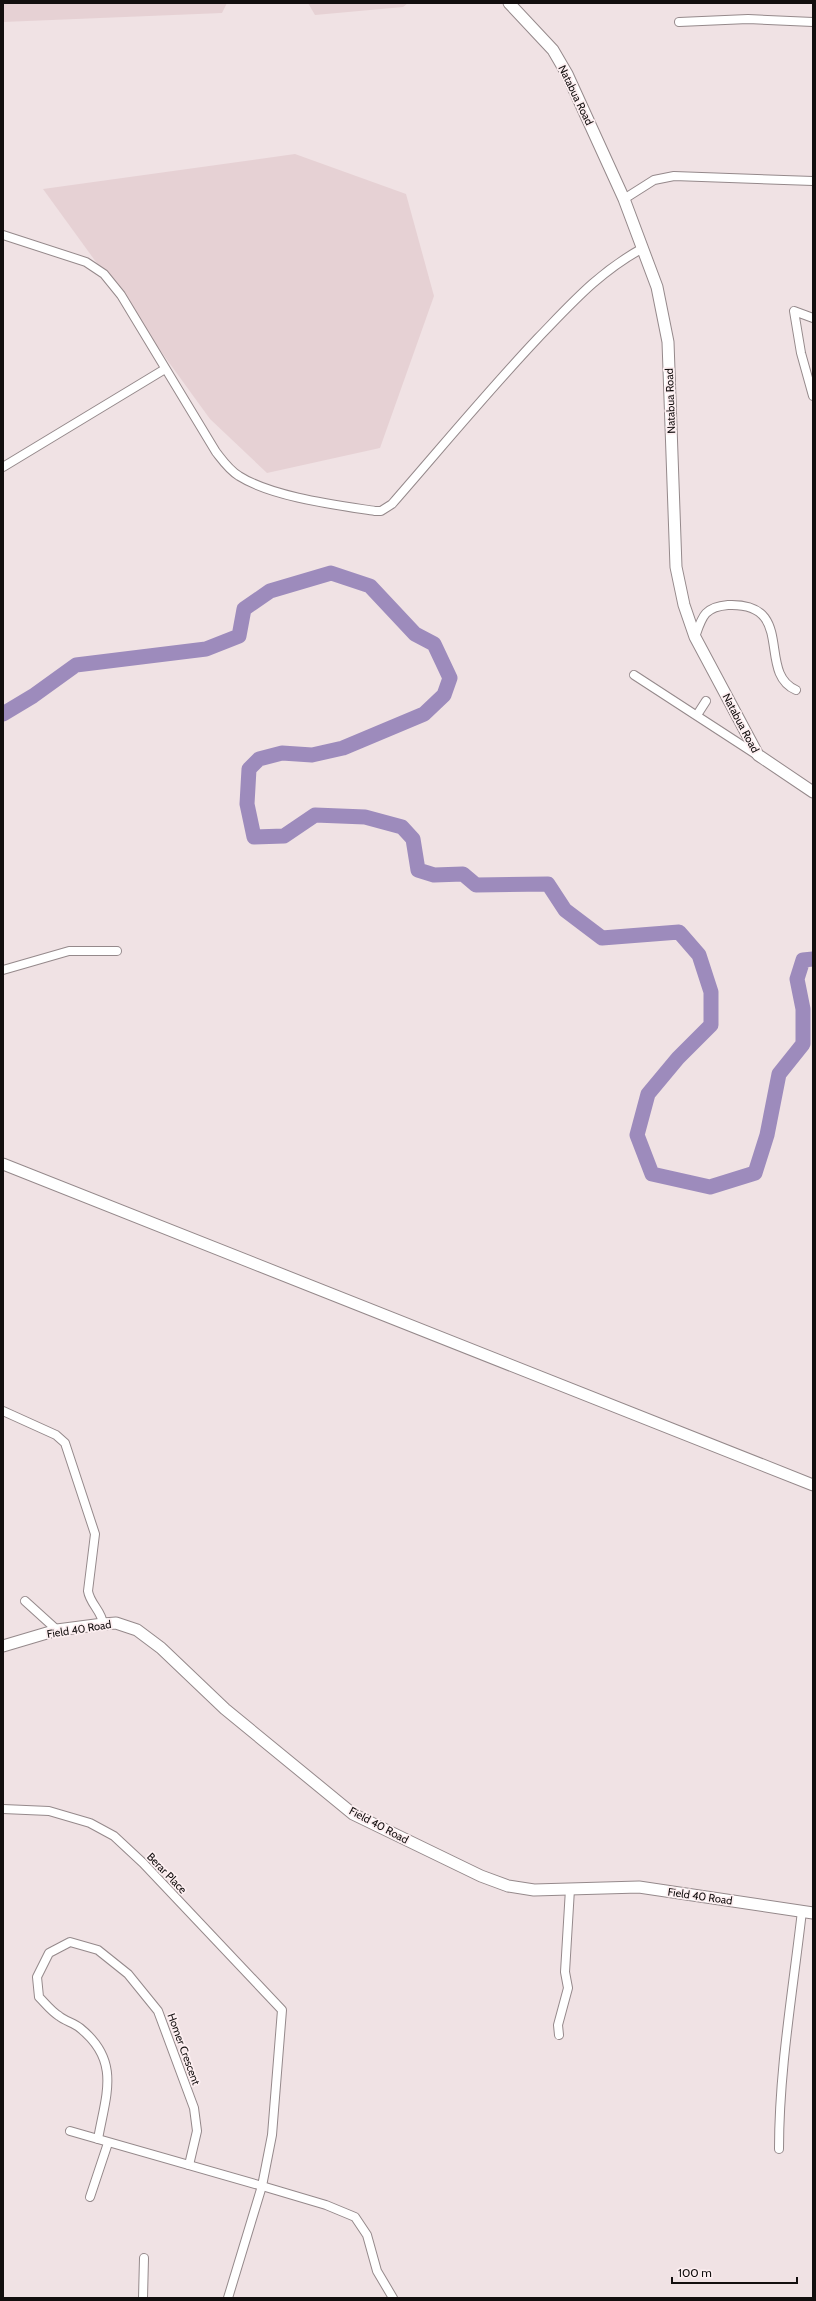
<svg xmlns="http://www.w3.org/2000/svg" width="816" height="2301" font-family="Cabin,sans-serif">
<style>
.built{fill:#e6d1d4}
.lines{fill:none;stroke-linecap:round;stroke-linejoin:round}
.river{stroke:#9d8bbc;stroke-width:15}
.street-casing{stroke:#95898b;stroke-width:10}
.secondary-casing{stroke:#95898b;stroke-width:13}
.street{stroke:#fff;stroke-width:8}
.secondary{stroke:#fff;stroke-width:11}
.labels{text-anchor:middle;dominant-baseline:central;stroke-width:3.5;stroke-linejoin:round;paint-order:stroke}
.street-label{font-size:11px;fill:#120e0e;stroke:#fdeff1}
</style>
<rect width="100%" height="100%" fill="#f0e2e4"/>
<g class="built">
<path d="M3,3h224l-5,10 -219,9z"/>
<path d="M308,3h100l-5,4 -88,8z"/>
<path d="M295,154l111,40 28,102 -54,152 -113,25 -57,-54 -167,-230z"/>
</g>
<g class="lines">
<path class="river" d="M3,714l30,-18 43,-31 130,-16 33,-13 5,-27 26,-18 61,-18 39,13 45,48 19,10 16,34 -6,17 -20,19 -81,34 -31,7 -30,-2 -23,6 -10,10 -2,35 7,33 30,-1 31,-21 50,2 37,10 11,12 5,31 16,5 29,-1 13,11 72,-1 17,26 37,28 77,-6 20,23 12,37v33l-33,33 -30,36 -11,41 15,39 58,13 45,-14 12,-38 12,-61 24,-30v-35l-6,-30 6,-19 10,-1"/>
<defs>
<g id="street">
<path d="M679,22l69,-3 65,3"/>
<path d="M624,199l30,-19 20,-4 139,5"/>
<path d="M3,235l83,27 18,12 17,21 95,157c7,9 13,18 23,24 33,21 97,29 136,35h6l11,-7c48,-55 95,-112 146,-166 34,-35 61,-66 105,-90"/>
<path d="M813,318l-19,-7 7,42 12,43"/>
<path d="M3,467l162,-98"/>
<path d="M695,637c7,-20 9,-30 33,-32 69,-3 28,68 68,85"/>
<path d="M634,675l123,80"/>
<path d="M697,715l9,-14"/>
<path d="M3,970l66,-19h48"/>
<path d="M3,1411l53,24 9,8 30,91 -7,57c2,13 14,20 15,33"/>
<path d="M25,1601l32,29"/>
<path d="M3,1809l46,2 41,12 24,13 29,27 139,147 -10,125 -10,51 -34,112"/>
<path d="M559,2035l-1,-10 10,-37 -3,-16 5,-83"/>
<path d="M70,2131l192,55 64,19 29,12 12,18 10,36 16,27"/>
<path d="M98,2139c8,-45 23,-78 -18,-111 -6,-5 -15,-7 -21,-12 -8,-5 -14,-13 -20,-19l-2,-20 12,-24 21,-11 28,8 30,24 30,37 36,97 3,23 -8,34"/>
<path d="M779,2149c0,-79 14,-159 23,-238"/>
<path d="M90,2197l18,-54"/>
<path d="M143,2298l1,-40"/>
</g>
<g id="secondary">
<path d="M509,3l44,47 14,24 57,125 33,88 11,55 8,225 8,38 11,32 63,118 55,37"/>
<path d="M3,1164l810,321"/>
<path d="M3,1646l54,-16 46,-6 13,-1 21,7 24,18 64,61 128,105 128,62 27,10 26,4 105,-3 174,26"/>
</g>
</defs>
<use href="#street" class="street-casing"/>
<use href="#secondary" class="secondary-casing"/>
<use href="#street" class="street"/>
<use href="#secondary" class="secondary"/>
</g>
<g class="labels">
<g class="street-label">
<text transform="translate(576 95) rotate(64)">Natabua Road</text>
<text transform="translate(670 401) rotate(-92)">Natabua Road</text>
<text transform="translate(741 723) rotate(62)">Natabua Road</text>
<text transform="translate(79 1629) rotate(-9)">Field 40 Road</text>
<text transform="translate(379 1825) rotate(28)">Field 40 Road</text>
<text transform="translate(167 1873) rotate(46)">Berar Place</text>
<text transform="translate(700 1896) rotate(8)">Field 40 Road</text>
<text transform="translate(184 2049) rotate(70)">Homer Crescent</text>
</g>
</g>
<rect width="816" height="2301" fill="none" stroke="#120e0e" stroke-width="8"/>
<path d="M672 2277v6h125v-6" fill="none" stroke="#120e0e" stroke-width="2"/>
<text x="678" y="2277" font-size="12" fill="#120e0e" stroke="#fdeff1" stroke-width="3" paint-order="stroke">100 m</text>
</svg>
